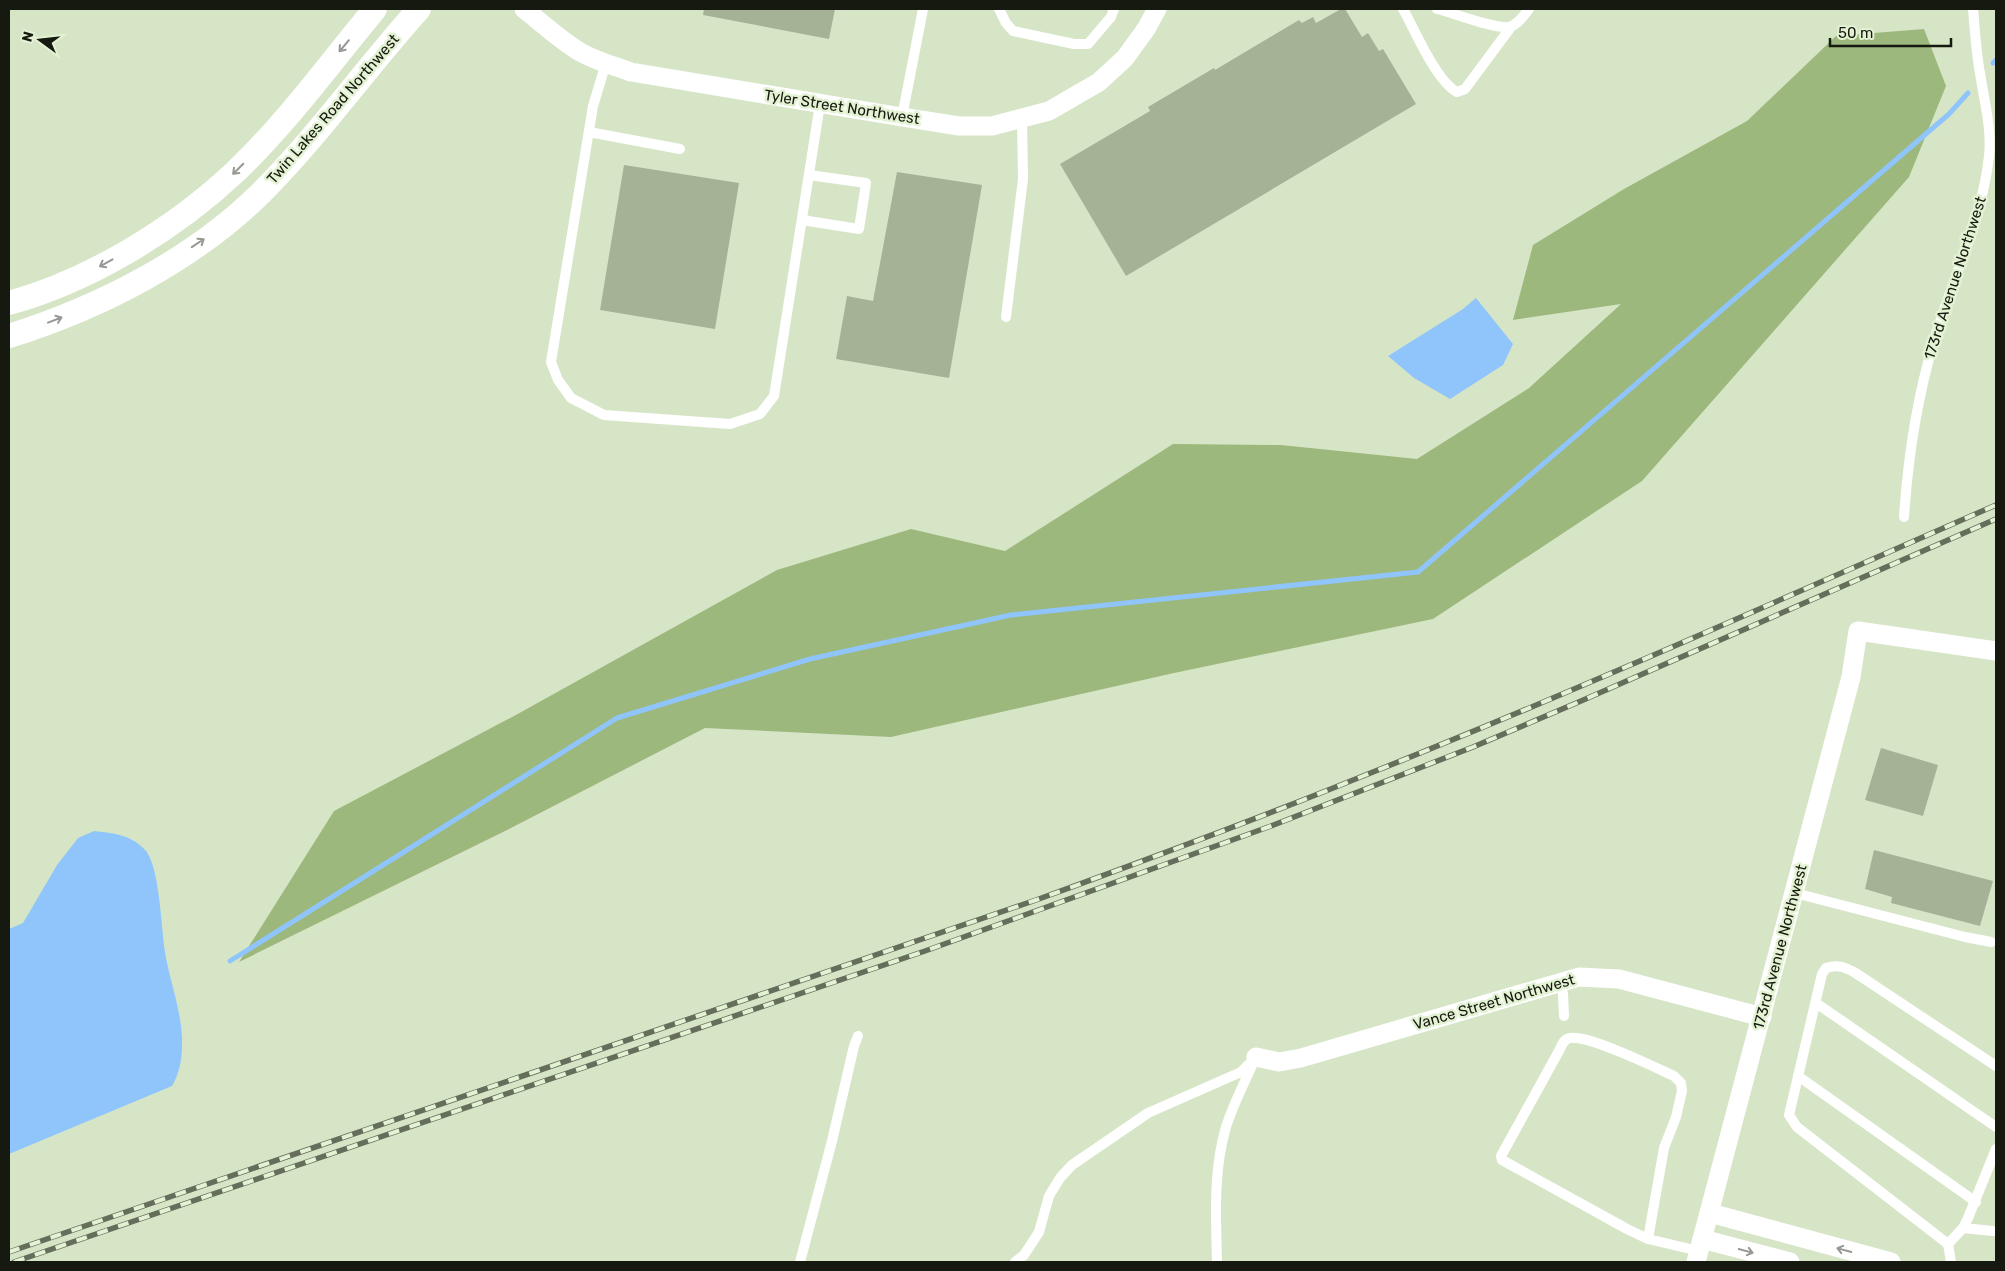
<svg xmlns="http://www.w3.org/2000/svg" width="2005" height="1271" font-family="Rubik,sans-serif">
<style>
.green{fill:#9db87c}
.water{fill:#90c5fc}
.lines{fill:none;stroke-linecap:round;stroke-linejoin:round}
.stream{stroke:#90c5fc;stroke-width:5}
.building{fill:#a5b296}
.service{stroke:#fff;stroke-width:10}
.minor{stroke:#fff;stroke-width:19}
.tertiary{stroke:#fff;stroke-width:24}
.rail-casing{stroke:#656d5b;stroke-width:5.5}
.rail{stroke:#e4f2d4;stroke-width:4;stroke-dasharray:11;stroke-linecap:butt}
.oneway{stroke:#969893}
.labels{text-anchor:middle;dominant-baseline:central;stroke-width:5;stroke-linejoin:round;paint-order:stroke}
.street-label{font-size:15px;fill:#15190f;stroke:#e4f2d4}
</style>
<rect width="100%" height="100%" fill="#d7e5c7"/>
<path class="green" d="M1924,29l22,57 -37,91 -267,304 -209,138 -259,54 -283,64 -186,-9 -200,103 -266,131 95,-151 180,-95 263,-146 134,-41 94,22 168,-107 108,1 136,14 112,-71 92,-84 -108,16 20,-75 91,-56 123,-68 89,-85z"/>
<g class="water">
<path d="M1476,298l37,46 -10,21 -53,34 -36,-21 -26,-22 75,-47z"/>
<path d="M94,831c19,2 39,4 52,20 14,18 15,77 19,101 5,31 18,62 17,94 0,14 -3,28 -10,40l-163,68v-225l14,-6 34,-58 21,-27z"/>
</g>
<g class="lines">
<g class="stream">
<path d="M1993,63l3,-3"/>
<path d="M230,961l387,-243 193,-59 201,-44 407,-43 531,-458 19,-21"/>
</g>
</g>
<g class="building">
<path d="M704,9h131l-6,30 -126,-24z"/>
<path d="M1341,9h4l17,28 6,-4 11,18 4,-2 33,55 -290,172 -66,-112 90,-53 -2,-4 66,-39 1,2 84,-50 3,3 11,-6 3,6z"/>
<path d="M624,165l115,18 -24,146 -115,-19z"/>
<path d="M897,172l85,13 -33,193 -113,-19 11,-63 26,5z"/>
<path d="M1881,748l57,17 -15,51 -58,-16z"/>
<path d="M1874,850l119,31 -13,45 -89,-23 1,-6 -27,-8z"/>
</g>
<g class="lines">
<g class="service">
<path d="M999,9l7,14 7,8 61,13h14l23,-27 3,-8"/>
<path d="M1403,9c12,21 33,72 54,83l8,-3 46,-62"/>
<path d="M1437,9c17,4 57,20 72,18 9,-2 15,-12 20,-18"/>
<path d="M606,63l-13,43 -42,256 7,18 13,18 33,17 126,9 30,-10 14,-18 46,-292"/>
<path d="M902,117l21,-108"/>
<path d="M589,132l91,17"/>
<path d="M802,220l57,9 7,-46 -57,-8"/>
<path d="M1006,317l17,-138 -1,-60"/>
<path d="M1904,517c4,-60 13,-119 30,-176 18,-62 48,-120 55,-185 3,-27 -5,-56 -9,-83 -4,-21 -5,-43 -7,-64"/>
<path d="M1795,893l170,44 26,5"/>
<path d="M1560,982l3,12 1,22"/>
<path d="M1816,1003l180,124"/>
<path d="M1798,1076l178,126"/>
<path d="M1963,1228l30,3"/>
<path d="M1648,1239l16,-91 12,-31 6,-26 -1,-8 -7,-7c-20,-9 -84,-41 -104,-38 -6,1 -8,6 -10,11l-59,107 1,4 125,69 21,10 51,12"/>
<path d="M1948,1244l-151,-117 -8,-12 33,-141 4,-6c11,-4 18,-1 28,4l142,94"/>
<path d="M800,1262l32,-121 22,-95 4,-10"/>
<path d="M1015,1262l9,-7 15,-23 10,-36 11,-18 12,-13 76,-52 93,-41 15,-15"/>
<path d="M1217,1262c-1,-45 -4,-91 9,-135 7,-22 18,-43 27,-64"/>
<path d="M1951,1262l-3,-18 15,-16 5,-10 28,-69"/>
</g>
<g class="minor">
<path d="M524,9c18,14 36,31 56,43 16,9 34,14 51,20l271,45 57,9h33l57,-15 50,-29 26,-24 21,-29 11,-20"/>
<path d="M1256,1057l23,5 22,-4 278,-81 40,2 143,38"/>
<path d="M1710,1213l181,49"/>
<path d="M1702,1239l88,23"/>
<path d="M1696,1262l155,-585 7,-46 138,20"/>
</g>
<g class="tertiary">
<path d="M9,303c80,-22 164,-73 225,-130 52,-49 95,-109 141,-164"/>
<path d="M9,336c90,-28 184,-76 252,-143 57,-57 104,-124 158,-184"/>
</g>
<defs>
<g id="rail">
<path d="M9,1252l1027,-352c110,-40 219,-80 327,-124 214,-85 423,-179 633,-271"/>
<path d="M14,1262l911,-311 346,-125 202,-79 108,-46 415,-182"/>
</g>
</defs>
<use href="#rail" class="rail-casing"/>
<use href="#rail" class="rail"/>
</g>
<defs><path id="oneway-shaft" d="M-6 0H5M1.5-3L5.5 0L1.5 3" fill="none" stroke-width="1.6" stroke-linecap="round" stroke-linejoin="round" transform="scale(1.25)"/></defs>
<g class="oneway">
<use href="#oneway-shaft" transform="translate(344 46) rotate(130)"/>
<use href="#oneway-shaft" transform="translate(238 169) rotate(135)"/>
<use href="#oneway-shaft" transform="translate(198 243) rotate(-34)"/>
<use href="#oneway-shaft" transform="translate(106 263) rotate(151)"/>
<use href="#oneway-shaft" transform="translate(55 320) rotate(-21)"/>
<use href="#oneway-shaft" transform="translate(1844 1250) rotate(-165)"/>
<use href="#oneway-shaft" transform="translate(1746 1251) rotate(15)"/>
</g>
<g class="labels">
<g class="street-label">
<text transform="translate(842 107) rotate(9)">Tyler Street Northwest</text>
<text transform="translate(333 109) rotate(-49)">Twin Lakes Road Northwest</text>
<text transform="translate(1955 278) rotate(-72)">173rd Avenue Northwest</text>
<text transform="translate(1780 947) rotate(-75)">173rd Avenue Northwest</text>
<text transform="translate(1494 1002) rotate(-16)">Vance Street Northwest</text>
</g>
</g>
<rect width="2005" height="1271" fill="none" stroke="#15190f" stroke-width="20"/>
<g transform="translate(40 40) rotate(285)" stroke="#e4f2d4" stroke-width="4" paint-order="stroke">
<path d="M0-4L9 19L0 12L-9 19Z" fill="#15190f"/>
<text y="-8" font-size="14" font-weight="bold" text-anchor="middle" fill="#15190f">N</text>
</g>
<path d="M1830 38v8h121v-8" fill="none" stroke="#15190f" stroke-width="2.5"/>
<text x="1838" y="38" font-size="15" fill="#15190f" stroke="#e4f2d4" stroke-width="4" paint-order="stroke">50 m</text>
</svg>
